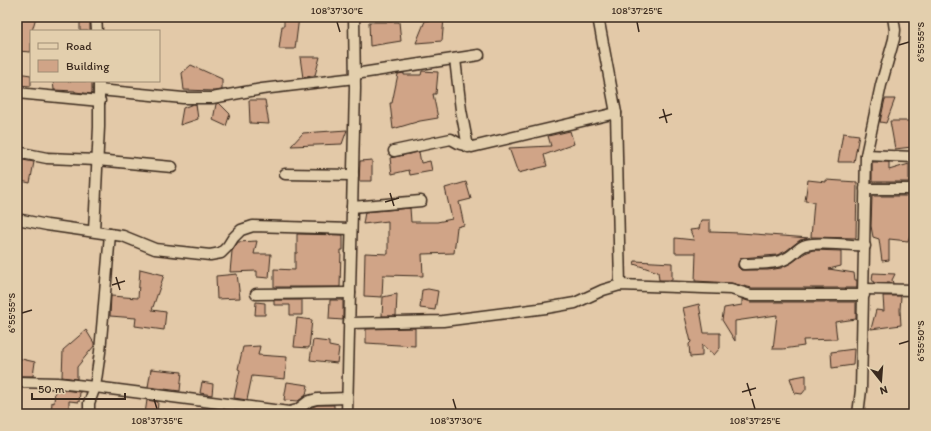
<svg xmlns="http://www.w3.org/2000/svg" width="931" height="431" font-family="Itim,sans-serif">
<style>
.building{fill:#d0a487;stroke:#3b2a1e}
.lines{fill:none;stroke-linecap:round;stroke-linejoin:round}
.minor-casing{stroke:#3b2a1e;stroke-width:13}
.minor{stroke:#e3cfad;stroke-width:10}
.ticks{fill:none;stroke:#3b2a1e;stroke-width:1.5}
.neatline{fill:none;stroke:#3b2a1e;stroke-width:1.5}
.ticks-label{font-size:10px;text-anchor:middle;fill:#3b2a1e}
</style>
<rect width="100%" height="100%" fill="#e3c9a8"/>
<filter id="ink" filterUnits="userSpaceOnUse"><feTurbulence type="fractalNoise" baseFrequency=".025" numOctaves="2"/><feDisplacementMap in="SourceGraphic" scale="8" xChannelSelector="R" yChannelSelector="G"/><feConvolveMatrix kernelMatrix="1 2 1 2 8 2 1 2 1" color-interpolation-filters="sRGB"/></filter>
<g filter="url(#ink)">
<g class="building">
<path d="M17,17h19l-4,14h-1v21l-14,-1z"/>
<path d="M85,17h5v14h-10v-13z"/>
<path d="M284,17h15l-4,32h-16l3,-23h2z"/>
<path d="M444,18l-2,23 -26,2 9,-22z"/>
<path d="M369,22h30l2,19 -31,5z"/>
<path d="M300,57h20l-5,18 -12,3z"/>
<path d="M191,65l31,14v11l-8,1 -30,-1 -2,-17z"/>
<path d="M422,71l16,1 -2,22h-3l5,24 -18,3 -27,8 -3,-26h2l6,-29 6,-1v2h17z"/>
<path d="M17,73l14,2v11l-14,-1z"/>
<path d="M53,81h39v13l-17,-2v-1l-21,-1z"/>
<path d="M885,99h10l-9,24 -6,-1z"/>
<path d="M249,100h16l4,24 -19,-1z"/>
<path d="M219,103l11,11 -4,12 -13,-6 3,-16z"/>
<path d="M193,104h3l2,15 -18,6 3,-17z"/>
<path d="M890,121h20l2,26 -17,2z"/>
<path d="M347,130l-5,14 -51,2 12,-13z"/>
<path d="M570,131l4,13 -30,11 3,11 -29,7 -9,-25 42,-2 -3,-10z"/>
<path d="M843,133l16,2 -5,27h-16z"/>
<path d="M419,152l2,11 9,-2 2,10 -22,4 -1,-5 -17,4 -2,-16z"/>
<path d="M17,159l17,3 -4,21 -13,-3z"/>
<path d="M372,160v21h-13l1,-20z"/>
<path d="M872,162h17v8l20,-6v18h-37z"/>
<path d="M808,180l18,2v-2l31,2 -1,56 -45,-1 3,-35 -9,-1z"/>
<path d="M466,182l5,17 -12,3 5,23 -7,2 -3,26 -32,1 1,22 -40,-1 -1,22 -18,-1 1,-43 23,1v-33l-25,3 2,-12 45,-4 1,14h26l15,-3 -7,-31z"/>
<path d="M872,196h42v29l-6,16 -19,-2v21l-7,1 -3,-22 -6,-2 -2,-11z"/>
<path d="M701,220h9v12l30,1 70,5 -10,2 -14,11 -9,4 -36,3 -3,6v3l3,3h27l13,-2 12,-6 12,-9 8,-3 28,1v15l-12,3 25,4 1,7h2v8h-105l-21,-5 -36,-2 1,-28h-21v-15l19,2 -4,-10 9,-1z"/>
<path d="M297,234l46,1v15h-2l-1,37h-66v-18l21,1v-17h2z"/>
<path d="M257,241l-3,13h17l-2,24 -12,-1v-6l-27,1 2,-21 6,-9z"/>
<path d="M635,261l37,2v17h-13l-1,-8 -24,-8z"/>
<path d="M140,269l24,6 -12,35 14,2 -2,18 -29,-4 1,-8 -26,-2 1,-20 27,2z"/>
<path d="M873,273l22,1 -3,6 1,3h-19l-2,-4z"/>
<path d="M237,274l3,24 -23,1 -1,-23z"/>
<path d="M428,289l10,2 -3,19 -15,-2 2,-18z"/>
<path d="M397,294l-1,22h-14l1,-19z"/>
<path d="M883,296h18l-1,14 1,15 -30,4 5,-19 8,1z"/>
<path d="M742,299l9,3h105v17l-21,3 2,17 -34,1 1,6 -21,3h-10l4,-34 -42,6v20l-13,-21 2,-12 18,-3z"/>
<path d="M274,300h28v15h-12v-10h-16z"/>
<path d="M330,300h13v20l-14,-1z"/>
<path d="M256,302l9,1v12h-10z"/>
<path d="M699,304l5,29h16v15l-6,7 -12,-10v11l-12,1 -1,-13 2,-2 -8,-34z"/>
<path d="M297,318l15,2 -3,28 -15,-1z"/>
<path d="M415,328v18l-49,-3v-14z"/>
<path d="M86,330l8,13v3l-17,21v12l-15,-2 1,-27z"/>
<path d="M313,340l16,2v4l10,2 -2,15 -27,-3z"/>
<path d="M260,346l-2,9 29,2 -2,22 -33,-3 -5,24 -13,-2 6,-28 -2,-1 5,-22z"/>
<path d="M854,349l-1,16 -21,3 -1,-16z"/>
<path d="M17,358l18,4 -2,14h-16z"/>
<path d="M151,369l31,3 -2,19 -32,-4z"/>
<path d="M806,375v14l-4,5 -7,-1 -5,-15z"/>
<path d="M202,382l11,2 -1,11 -12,-2z"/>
<path d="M287,382l21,3 -2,10 -8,6 -14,-1z"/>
<path d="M55,389l25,3 -1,10 -10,-1v13h-18l1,-12 2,1z"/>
<path d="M147,400l11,2 -1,12h-12z"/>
<path d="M318,405h16v9h-32l10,-7z"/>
</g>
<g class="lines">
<defs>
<g id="minor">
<path d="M96,17l1,14"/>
<path d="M598,17l18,96 4,172"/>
<path d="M455,59l6,51 7,37"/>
<path d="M355,74l124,-19"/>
<path d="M99,90l84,8h29l50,-9 93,-11"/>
<path d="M17,93l83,8"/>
<path d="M394,151l57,-12 9,5 12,3 144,-34"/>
<path d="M17,152l30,6 50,2 75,7"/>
<path d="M866,155l48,2"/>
<path d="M285,174l68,1"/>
<path d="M865,189h49"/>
<path d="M352,207l69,-6"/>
<path d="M17,219l30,6 76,11 32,13 55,6 11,-2 7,-7 5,-8 8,-8 12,-4 98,3"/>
<path d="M94,231l5,-104v-46"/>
<path d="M110,234l-10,118 -5,35 194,25 8,-2 12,-9 8,-2 30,-1"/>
<path d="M744,264c14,-1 33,1 45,-7 6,-4 10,-10 17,-12 13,-4 44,0 59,1"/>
<path d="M864,289l50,1"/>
<path d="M256,294l94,-1"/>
<path d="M349,323l94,-2 103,-13 29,-5 28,-13 17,-5 111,4 20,6h113"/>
<path d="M17,382l40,1 38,4 -6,16v11"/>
<path d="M347,414l8,-326 -1,-71"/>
<path d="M858,414l3,-24 5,-235 15,-70 13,-46 1,-9 -2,-13"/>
</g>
</defs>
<use href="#minor" class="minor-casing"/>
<use href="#minor" class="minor"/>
</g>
</g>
<path class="ticks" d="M337,22l3,10M637,22l2,10M899,45l10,-3M663,109l4,14M659,118l13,-4M390,193l4,13M385,202l14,-4M116,277l4,13M112,285l13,-4M22,313l10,-3M899,344l10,-3M747,383l4,13M742,392l14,-4M154,399l3,10M453,399l3,10M752,399l3,10"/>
<rect width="931" height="431" fill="none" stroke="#e3cfad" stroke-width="44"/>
<rect x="30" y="30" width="130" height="52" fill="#e3cfad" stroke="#a08d74"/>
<rect x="38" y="43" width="20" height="6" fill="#e3cfad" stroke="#a08d74"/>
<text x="66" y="50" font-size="12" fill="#3b2a1e">Road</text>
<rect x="38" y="60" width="20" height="12" fill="#d0a487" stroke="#a08d74"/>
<text x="66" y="70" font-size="12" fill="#3b2a1e">Building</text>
<g transform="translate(881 381) rotate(163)" stroke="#e3cfad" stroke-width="3" paint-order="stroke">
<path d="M0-3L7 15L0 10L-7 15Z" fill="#3b2a1e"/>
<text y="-6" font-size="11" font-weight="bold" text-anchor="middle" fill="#3b2a1e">N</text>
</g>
<path d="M32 393v6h93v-6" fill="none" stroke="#3b2a1e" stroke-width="2"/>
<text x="38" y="393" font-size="12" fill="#3b2a1e" stroke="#e3cfad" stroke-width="3" paint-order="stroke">50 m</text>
<rect x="22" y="22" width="887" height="387" class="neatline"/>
<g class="ticks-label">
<text x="337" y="14">108°37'30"E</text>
<text x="637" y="14">108°37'25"E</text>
<text transform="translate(920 42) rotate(-90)" y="4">6°55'55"S</text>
<text transform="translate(11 313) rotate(-90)" y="4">6°55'55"S</text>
<text transform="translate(920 341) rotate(-90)" y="4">6°55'50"S</text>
<text x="157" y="424">108°37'35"E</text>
<text x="456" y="424">108°37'30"E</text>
<text x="755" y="424">108°37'25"E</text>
</g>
</svg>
